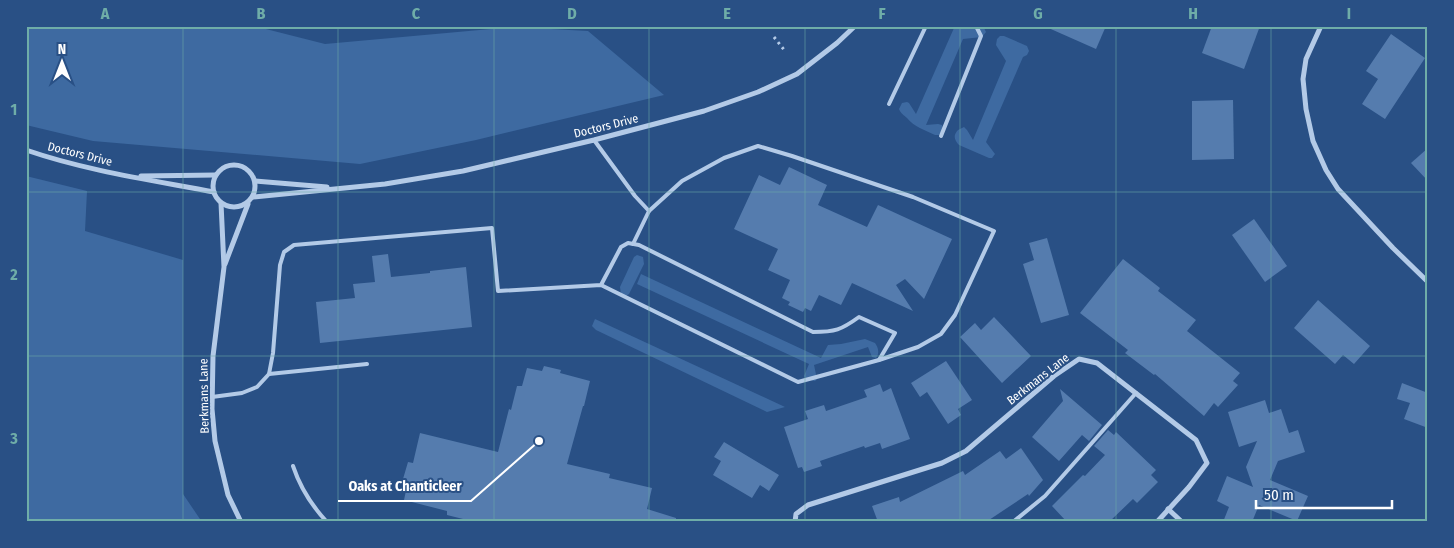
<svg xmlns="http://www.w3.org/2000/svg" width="1454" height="548" font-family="'Fira Sans Condensed',sans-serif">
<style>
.green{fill:#3e6aa1}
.building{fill:#557cae}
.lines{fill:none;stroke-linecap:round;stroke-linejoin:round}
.path{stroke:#b3cae7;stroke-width:3;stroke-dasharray:2.5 4;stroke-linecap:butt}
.service{stroke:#b3cae7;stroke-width:4}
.minor{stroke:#b3cae7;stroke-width:5}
.grid{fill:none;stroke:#6fada8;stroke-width:1;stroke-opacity:0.55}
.labels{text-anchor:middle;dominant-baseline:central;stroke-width:4;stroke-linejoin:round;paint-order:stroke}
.street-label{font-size:12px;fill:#fff;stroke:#295085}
.leader{fill:none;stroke:#fff;stroke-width:2}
.callout-dot{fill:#fff;stroke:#295085;stroke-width:2}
.callout-label{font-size:14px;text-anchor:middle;font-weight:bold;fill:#fff;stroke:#295085;stroke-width:4;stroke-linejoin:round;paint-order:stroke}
.neatline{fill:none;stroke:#6fada8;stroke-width:2}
.grid-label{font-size:16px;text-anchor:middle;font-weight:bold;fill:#6fada8}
</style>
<rect width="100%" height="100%" fill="#295085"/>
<g class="green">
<path d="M26,26h228l71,18 189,-17 74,4 76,64 -188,45 -116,24 -267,-23 -67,-16z"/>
<path d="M953,26h30l3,6 -4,5 -19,2 -37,86 12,-1 4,1 1,4 -4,6h-4c-10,-5 -21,-8 -28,-17 -3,-3 -6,-4 -8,-9l3,-6 5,-1 2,1 7,11 38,-86z"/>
<path d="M1000,36h4l23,10 2,5 -2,4 -4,2 -37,85 9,12 -3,4h-3l-30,-13c-5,-5 -6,-10 -1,-15l6,-3 3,3 6,10 33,-79 -10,-16 1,-6z"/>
<path d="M26,176l61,15 -2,40 98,29v234l19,28h-176z"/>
<path d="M637,255l6,2 1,7 -15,30 -3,2 -5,-2 -1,-7 14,-30z"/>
<path d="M641,274l180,84 7,-13 13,-1 24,-5 10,4c3,4 5,10 1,15l-4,-1 -4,-10 -54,18 3,14 -2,2 -10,-2 -1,-3 5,-12 -172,-80z"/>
<path d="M595,319l190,88 -18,5 -171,-82 -4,-4z"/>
</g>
<g class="building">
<path d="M1044,26h62l-10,23z"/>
<path d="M1212,26h48l-16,43 -42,-16z"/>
<path d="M1391,34l34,24 -40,61 -23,-15 16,-25 -12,-8z"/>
<path d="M1233,100l1,59 -42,1v-59z"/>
<path d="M1428,148v33l-17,-18z"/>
<path d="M789,167l38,18 -9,20 49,22 11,-22 74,34 -28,60 -19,-20 -9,6 17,26 -61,-28 -11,22 -22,-10 -8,16 -6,-3 -2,4 -15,-7 2,-3 -8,-4 8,-18 -22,-10 10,-21 -44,-20 25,-54 21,10z"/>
<path d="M1254,219l33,47 -22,16 -33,-47z"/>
<path d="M1047,238l22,77 -28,8 -18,-59 11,-4 -5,-17z"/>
<path d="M388,254l3,23 39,-4v-2l36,-4 6,60 -152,16 -4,-41 39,-4 -2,-14 22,-2 -3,-26z"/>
<path d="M1123,259l37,29 -2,3 38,29 -9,11 53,42 -7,8 5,4 -20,22 -4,-4 -10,13 -49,-42 -1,1 -29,-22 3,-3 -48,-37z"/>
<path d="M1318,300l52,46 -16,18 -11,-9 -8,9 -41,-36z"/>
<path d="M994,317l37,39 -29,27 -42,-46 15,-14 6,7z"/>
<path d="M946,361l26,39 -14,9 3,6 -13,9 -21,-32 -7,5 -9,-14z"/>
<path d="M544,366l17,4 -1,3 30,8 -6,25h-1l-16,58 43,10 -1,4 43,10 -5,21 29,9v4h-201l-28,-7v-4l-43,-11 4,-19 -5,-2 5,-17 5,1 7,-30 78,19 11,-43 2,1 6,-24h5l5,-18 15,3z"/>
<path d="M1402,383l26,10v35l-24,-9 6,-16 -13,-4z"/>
<path d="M880,384l3,8 8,-4 19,51 -28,10 -2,-6 -15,5 -1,-2 -44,15 2,5 -18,6 -2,-5 -4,1 -14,-41 24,-8 -3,-8 19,-6 2,6 41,-14 -3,-7z"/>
<path d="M1060,389l42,36 -13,16 -7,-6 -23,26 -27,-24 31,-36z"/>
<path d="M1265,400l4,13 12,-4 8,24 9,-3 7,22 -27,9 -8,19 38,16 -11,25 -38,-16 -7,17h-29l6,-15 -12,-6 10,-25 26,11 -7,-20 11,-26 -18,6 -11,-35z"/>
<path d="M1108,430l6,5 2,-3 40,38 -5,5 7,7 -21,21 -4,-4 -24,23h-42l-15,-16 31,-31 2,1 20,-21 -11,-9z"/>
<path d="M724,442l55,33 -10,16 -9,-6 -8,13 -39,-23 8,-14 -7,-4z"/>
<path d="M1021,448l22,32 -14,16 -1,-2 -42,28h-108l-6,-16 27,-9 1,5 63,-31 2,4 35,-24 6,8z"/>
</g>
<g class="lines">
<path class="path" d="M774,37l11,14"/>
<g class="service">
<path d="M889,104l37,-78"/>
<path d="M941,136l40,-100 -5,-10"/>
<path d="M594,140l41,56 14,15 -16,33"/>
<path d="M649,211l33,-30 42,-23 34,-12 34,10 121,41 81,34 -39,84 -14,19 -23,13 -39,13"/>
<path d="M269,374l4,-21 7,-88 4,-13 10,-7 198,-17 6,63 103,-6 197,97 81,-22 16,-27 -36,-16c-18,13 -24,15 -46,15l-174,-87 -11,-2 -7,4 -20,38"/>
<path d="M212,397l30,-4 15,-6 12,-13 98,-10"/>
<path d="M293,466c7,21 18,39 34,56"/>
<path d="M1013,522l32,-26 91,-103"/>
</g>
<g class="minor">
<path d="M1321,26l-15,33 -3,20 3,30 7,32 13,29 12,19 55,59 35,34"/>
<path d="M26,150c61,21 125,30 188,42"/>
<circle cx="234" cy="186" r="21"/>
<path d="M141,176l75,-1"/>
<path d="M255,181l72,6"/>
<path d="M253,197l132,-13 78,-13 131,-31 110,-29 54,-19 39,-18 40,-31 18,-17"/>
<path d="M221,203l3,64 -11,89 -1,53 3,32 13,54 13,27"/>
<path d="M225,264l23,-60"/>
<path d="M1168,509l14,13"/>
<path d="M795,522l1,-8 12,-9 134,-42 24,-12 88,-75 25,-17 18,4 99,77 11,23 -18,24 -32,35"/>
</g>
</g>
<path class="grid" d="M183,26v496M338,26v496M494,26v496M649,26v496M805,26v496M960,26v496M1116,26v496M1271,26v496M26,192h1402M26,356h1402"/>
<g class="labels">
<g class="street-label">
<text transform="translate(606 126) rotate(-14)">Doctors Drive</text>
<text transform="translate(80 154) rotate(14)">Doctors Drive</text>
<text transform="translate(1038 379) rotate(-38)">Berkmans Lane</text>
<text transform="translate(204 396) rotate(-91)">Berkmans Lane</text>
</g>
</g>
<path class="leader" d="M539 441L471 501H338"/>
<circle class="callout-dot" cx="539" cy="441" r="5"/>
<g class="callout-label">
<text x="405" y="491">Oaks at Chanticleer</text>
</g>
<rect width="1454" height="548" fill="none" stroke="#295085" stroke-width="55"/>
<g transform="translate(62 62)" stroke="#295085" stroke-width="4" paint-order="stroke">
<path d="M0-4L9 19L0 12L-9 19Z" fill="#ffffff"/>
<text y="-8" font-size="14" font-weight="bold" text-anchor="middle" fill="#ffffff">N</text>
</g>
<path d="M1256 500v8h136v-8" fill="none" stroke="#ffffff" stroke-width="2.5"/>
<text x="1264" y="500" font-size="15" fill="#ffffff" stroke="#295085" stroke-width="4" paint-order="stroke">50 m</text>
<rect x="28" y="28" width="1398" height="492" class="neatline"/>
<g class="grid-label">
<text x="105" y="19">A</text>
<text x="261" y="19">B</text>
<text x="416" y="19">C</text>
<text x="572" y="19">D</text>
<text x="727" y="19">E</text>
<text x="882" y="19">F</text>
<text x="1038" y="19">G</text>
<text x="1193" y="19">H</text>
<text x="1349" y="19">I</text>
<text x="14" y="115">1</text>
<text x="14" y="280">2</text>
<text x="14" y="444">3</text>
</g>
</svg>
